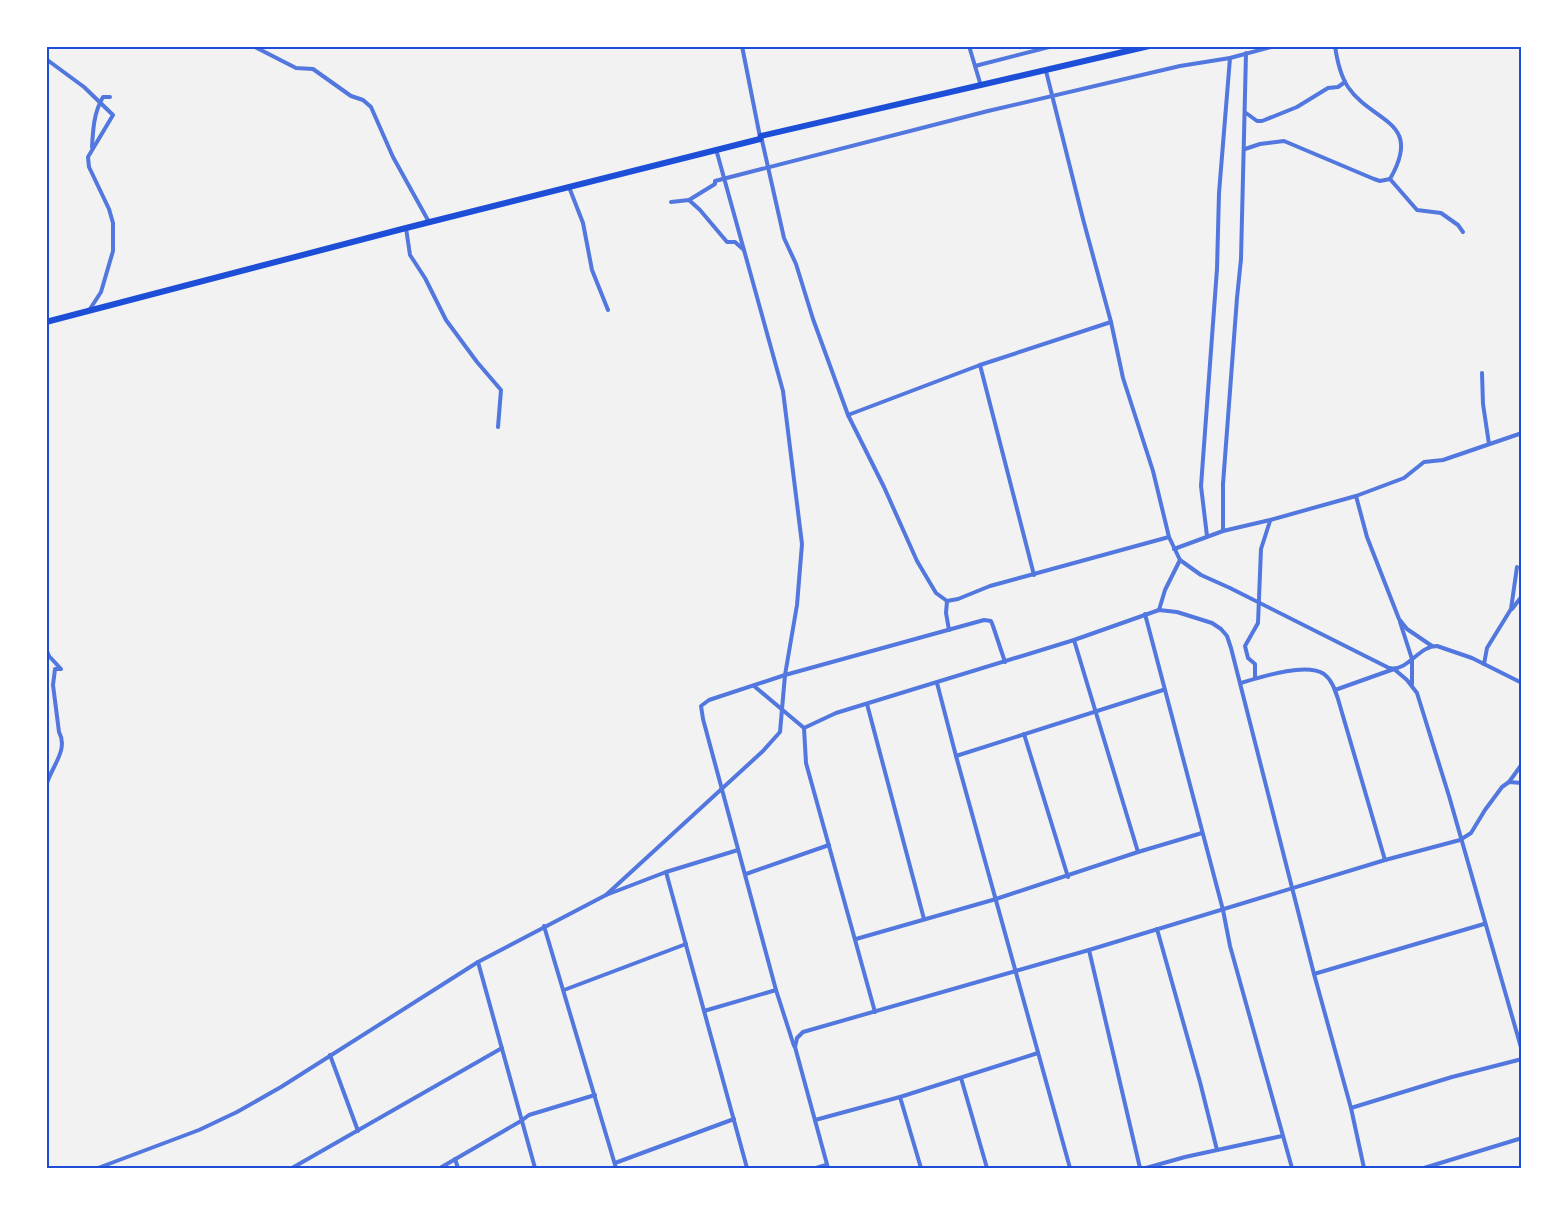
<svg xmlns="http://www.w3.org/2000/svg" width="1568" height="1215" font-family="Barlow,sans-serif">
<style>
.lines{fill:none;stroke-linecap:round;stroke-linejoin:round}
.minor{stroke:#5277de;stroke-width:4}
.trunk{stroke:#1d4ed8;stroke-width:6}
.neatline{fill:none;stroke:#1d4ed8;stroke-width:2}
</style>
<rect width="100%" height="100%" fill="#f2f2f2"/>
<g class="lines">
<g class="minor">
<path d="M253,46l43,22 17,1 38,27 12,4 8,7 22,50 36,65"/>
<path d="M742,46l18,91"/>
<path d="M969,46l12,40"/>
<path d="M1335,46c2,14 5,29 13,41 24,36 76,33 42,92"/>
<path d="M46,59l38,28 29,28 -25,42 1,10 20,42 4,14v28l-12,41 -11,17"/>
<path d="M975,66l78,-20"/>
<path d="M1046,71l37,148 28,103 12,56 30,93 16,66 11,23 21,15 29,13 159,80c19,4 29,-22 48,-22l35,12 50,25"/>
<path d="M1246,113l11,8h5l35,-14 31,-19 10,-1 7,-5"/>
<path d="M761,136l23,102 12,26 17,55 35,96 36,72 33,74 19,32 11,8 11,-2 32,-13 179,-49"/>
<path d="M92,147c1,-18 2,-35 11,-50h7"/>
<path d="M1245,149l15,-5 24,-3 90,38 6,2 10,-2"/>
<path d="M1390,179l27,31 24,3 17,12 5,7"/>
<path d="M569,187l14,36 9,47 16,40"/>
<path d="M689,200l26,-16v-3l273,-70 192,-45 50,-8 45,-12"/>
<path d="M671,202l18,-2 11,10 27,32h8l9,8"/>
<path d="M406,228l4,27 15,23 21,42 31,42 24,28 -3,37"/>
<path d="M980,365l54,210"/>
<path d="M1482,373l1,31 6,40"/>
<path d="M848,415l132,-50 131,-43"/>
<path d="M1356,496l11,41 32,82 8,10 25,17"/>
<path d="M1223,531v-47l14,-186 4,-39 5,-206"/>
<path d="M1207,536l-6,-50 16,-217 2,-76 11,-135"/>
<path d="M1174,549l49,-18 47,-11 86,-24 48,-18 20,-16 19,-2 79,-27"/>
<path d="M947,601l-1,12 3,17"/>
<path d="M1512,609l10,-13"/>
<path d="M1159,610l6,-20 15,-30"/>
<path d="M1145,614l78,296 7,36 62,222"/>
<path d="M1400,622l12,37v25"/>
<path d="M1074,640l64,212"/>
<path d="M46,649l3,7 12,13h-6l-2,16 6,47c10,18 -8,35 -13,54"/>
<path d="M1484,664l3,-16 24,-39 6,-42"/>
<path d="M1255,678v-14l-7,-6 -3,-12 13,-23 3,-74 9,-28"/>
<path d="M937,683l19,73 114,412"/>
<path d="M1241,683c20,-6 65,-21 83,-9 8,6 11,16 14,25l47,161"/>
<path d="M754,686l50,42"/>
<path d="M1335,690l59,-21 13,11 10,13 32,103 73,255"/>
<path d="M867,704l57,215"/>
<path d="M1024,734l44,143"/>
<path d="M956,756l207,-66"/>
<path d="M1509,782l13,-18"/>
<path d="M666,872l81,296"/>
<path d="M746,874l83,-29"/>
<path d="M606,895l157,-144 17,-19 5,-57 12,-70 5,-61 -19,-153 -67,-242"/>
<path d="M544,926l72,242"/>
<path d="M1157,929l43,153 17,68"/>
<path d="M856,939l140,-40 142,-47 64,-19"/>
<path d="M1089,950l51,218"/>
<path d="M478,962l57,206"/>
<path d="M1314,974l170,-50"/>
<path d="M564,990l122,-46"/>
<path d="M704,1011l72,-21"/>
<path d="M875,1012l-69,-249 -2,-35 32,-15 238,-73 85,-30 18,2 35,11 9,6 6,7 4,12 83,326 37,134 13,60"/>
<path d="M794,1046l-18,-56 -73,-271 -2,-13 8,-6 76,-25 199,-55 7,1 2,5 12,36"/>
<path d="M330,1055l28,76"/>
<path d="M961,1078l26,90"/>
<path d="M900,1097l21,71"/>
<path d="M1351,1108l101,-31 70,-18"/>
<path d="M815,1120l85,-23 138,-44"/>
<path d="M455,1159l3,9"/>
<path d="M615,1163l119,-44"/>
<path d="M98,1168l101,-38 38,-18 44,-25 197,-125 128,-67 60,-23 72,-22"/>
<path d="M292,1168l210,-120"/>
<path d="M440,1168l81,-47 8,-6 66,-20"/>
<path d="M816,1168l10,-3"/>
<path d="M828,1168l-33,-121 2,-9 6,-6 286,-82 296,-90 75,-20 11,-7 14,-23 17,-23 7,-5 13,1"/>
<path d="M1146,1168l39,-11 97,-21"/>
<path d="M1424,1168l98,-30"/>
</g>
<path class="trunk" d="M46,322l360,-94 354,-89 1,-3 388,-90"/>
</g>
<rect width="1568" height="1215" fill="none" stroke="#ffffff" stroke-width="96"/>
<rect x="48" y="48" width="1472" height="1119" class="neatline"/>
</svg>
